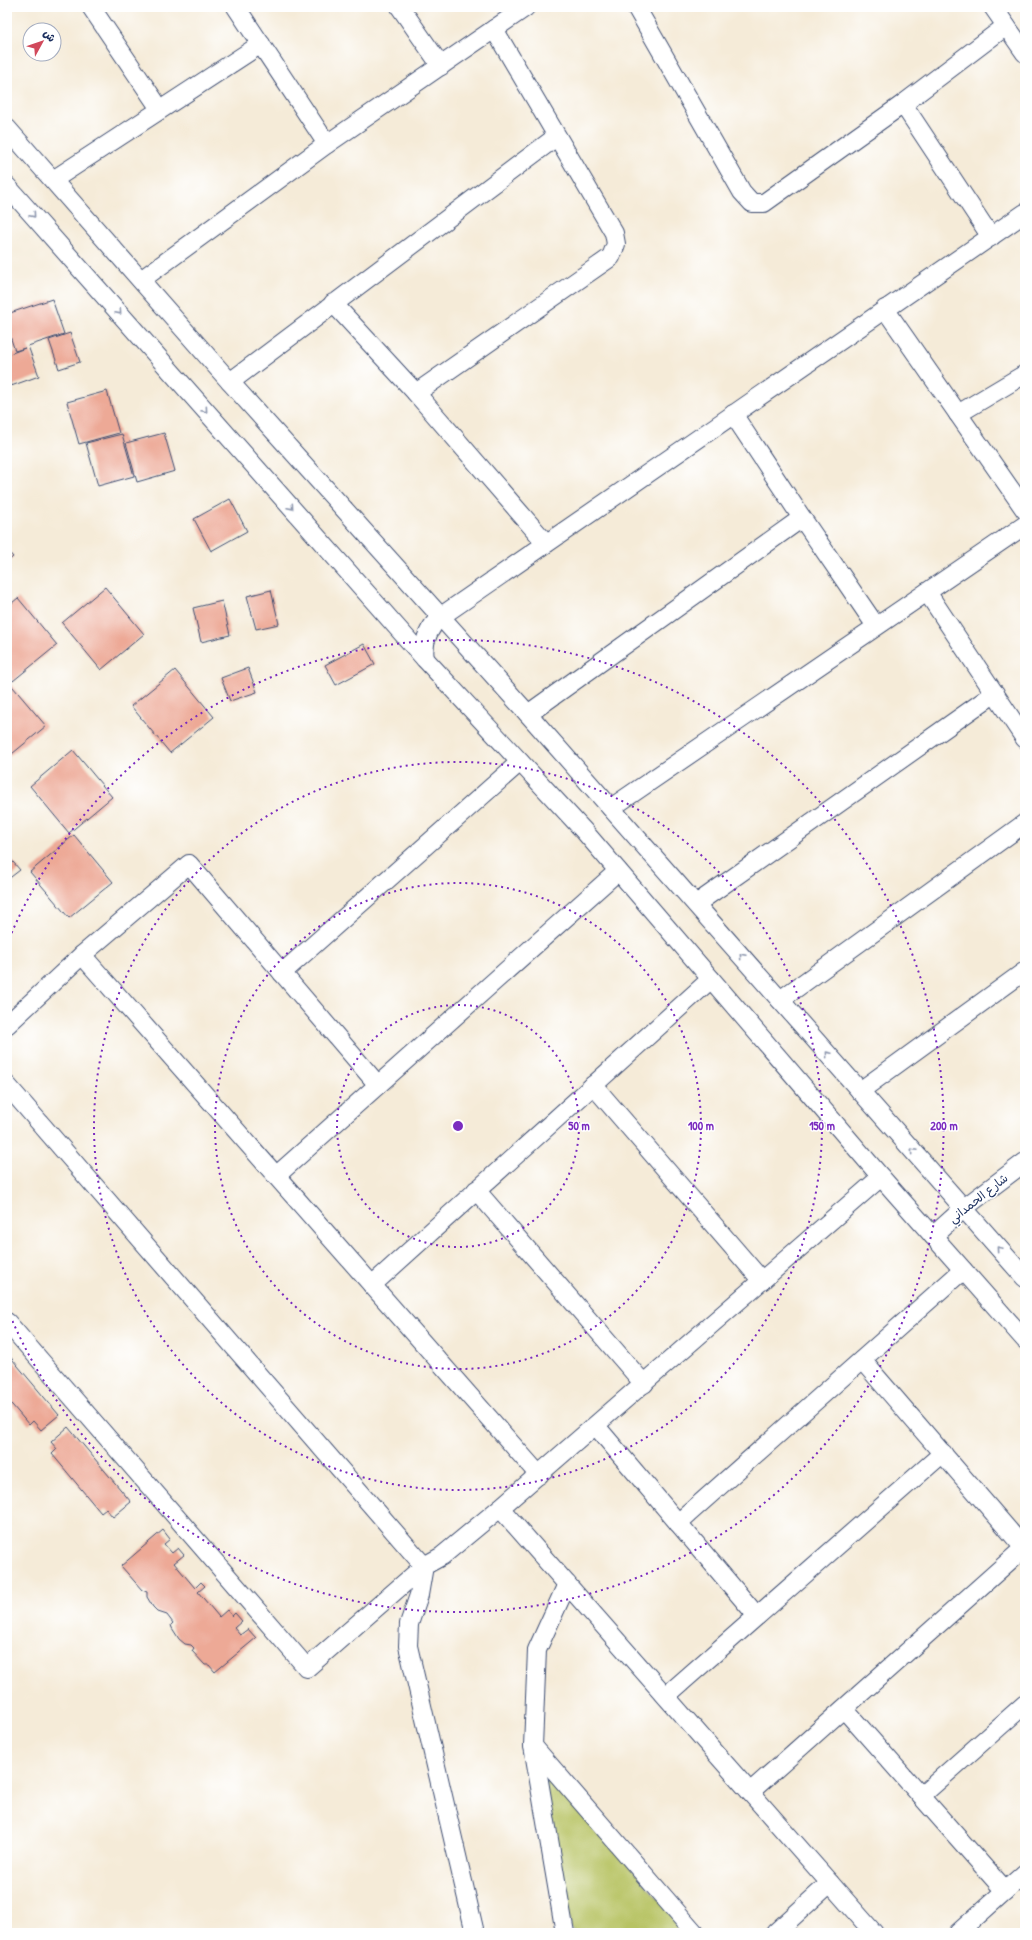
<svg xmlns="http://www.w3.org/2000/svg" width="1032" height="1940" font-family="'Patrick Hand','Playpen Sans Arabic',sans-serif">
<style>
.green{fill:#b7c364;stroke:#697961}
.building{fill:#eda996}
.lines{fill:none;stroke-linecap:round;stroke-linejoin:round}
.minor-casing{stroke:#3c4b70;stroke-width:20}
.minor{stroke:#fff;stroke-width:18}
.oneway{stroke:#8d97ae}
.ring{fill:none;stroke:#7b2cbf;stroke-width:2;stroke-dasharray:2 4}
.labels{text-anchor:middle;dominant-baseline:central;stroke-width:3;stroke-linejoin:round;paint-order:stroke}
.street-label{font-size:12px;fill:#1b2f5e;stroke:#fff}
.centre{fill:#7b2cbf;stroke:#fff;stroke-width:2}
.ring-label{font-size:12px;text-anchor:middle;font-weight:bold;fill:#7b2cbf;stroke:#fff;stroke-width:3;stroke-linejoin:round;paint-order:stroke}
</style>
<rect width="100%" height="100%" fill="#fff"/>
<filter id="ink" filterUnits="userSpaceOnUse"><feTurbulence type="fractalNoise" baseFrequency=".025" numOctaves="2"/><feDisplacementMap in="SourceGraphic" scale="8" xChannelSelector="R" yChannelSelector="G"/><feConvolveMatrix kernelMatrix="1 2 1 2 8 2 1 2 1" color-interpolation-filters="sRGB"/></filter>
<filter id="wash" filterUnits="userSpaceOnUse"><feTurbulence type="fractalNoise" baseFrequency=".012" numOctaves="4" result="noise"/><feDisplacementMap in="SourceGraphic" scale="16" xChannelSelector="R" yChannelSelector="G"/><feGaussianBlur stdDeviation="0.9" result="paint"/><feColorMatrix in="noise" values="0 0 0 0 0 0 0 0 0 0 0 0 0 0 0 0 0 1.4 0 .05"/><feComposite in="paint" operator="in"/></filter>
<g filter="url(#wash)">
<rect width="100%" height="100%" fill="#f5ebd8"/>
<path class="green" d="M541,1761l146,172h-113l-3,-4z"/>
<g id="blocks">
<g class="building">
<path d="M52,299l12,35 -36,12 11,30 -28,10 -4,-13v-18l18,-7 -10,3 -8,-24v-13z"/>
<path d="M70,333l10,29 -21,7 -10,-29z"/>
<path d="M107,391l12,42 -40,11 -12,-42z"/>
<path d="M164,433l11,38 -38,11 -11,-39z"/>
<path d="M122,434l12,42 -36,10 -12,-43z"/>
<path d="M230,499l17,32 -36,20 -17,-32z"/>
<path d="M7,550l6,7 -6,5z"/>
<path d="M105,587l39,47 -43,36 -39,-47z"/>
<path d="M271,590l8,34 -23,5 -9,-33z"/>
<path d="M18,598l39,47 -44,36 -6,-7v-67z"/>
<path d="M222,601l8,34 -29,7 -8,-34z"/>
<path d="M364,644l11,20 -39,21 -11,-20z"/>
<path d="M248,668l9,24 -27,9 -9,-23z"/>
<path d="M175,670l39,47 -44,36 -39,-47z"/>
<path d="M7,680l39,46 -39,32z"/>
<path d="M73,750l39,47 -43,36 -39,-47z"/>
<path d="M74,835l39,47 -44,36 -39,-46z"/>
<path d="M7,855l13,15 -13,10z"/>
<path d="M7,1353l52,62 -18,15 -8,-9 -4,4 -22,-26z"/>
<path d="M68,1427l63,75 -18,15 -7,-8 -5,4 -49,-59 5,-5 -6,-7z"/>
<path d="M163,1530l7,9 -6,5 8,9 6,-5 6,7 -10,8 21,25 6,-6 4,4 -7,6 21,25 8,-7 5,6 3,-3 7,8 -8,7 6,7 8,-6 8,9 -41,34 -6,-7h-4l-13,-14 2,-3 -3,-3 -6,-1 -6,-5 -7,-11 -1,-3 2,-2 -6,-8 -9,-3 -5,-5 -6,-10v-5l-5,-2 -21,-24z"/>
</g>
</g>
</g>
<g filter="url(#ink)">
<use href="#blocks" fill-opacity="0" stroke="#3c4b70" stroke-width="1"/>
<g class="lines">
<defs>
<g id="minor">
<path d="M91,7l69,102"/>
<path d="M236,7l91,137"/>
<path d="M400,7l41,59"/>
<path d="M636,7l106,185 10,11h12l139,-99 103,-78"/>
<path d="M993,7l32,46"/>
<path d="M903,104l88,133"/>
<path d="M7,128l223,254 298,332 497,564"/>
<path d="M53,180l208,-136"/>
<path d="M7,186l418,473 159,172 297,346 144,163"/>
<path d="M141,280l186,-136 199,-137"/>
<path d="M333,303l83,90 130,150"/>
<path d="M885,309l140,201"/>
<path d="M230,382l326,-245"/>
<path d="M416,393l195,-136 5,-13 -2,-11 -120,-204"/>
<path d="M733,414l69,104 74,108"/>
<path d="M958,414l67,-40"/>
<path d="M927,592l98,147"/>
<path d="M425,659c-3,-17 3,-30 15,-42l585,-404"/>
<path d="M528,714l274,-196"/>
<path d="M611,808l414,-283"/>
<path d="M696,904l299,-211"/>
<path d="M82,955l457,520"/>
<path d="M282,973l238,-211"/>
<path d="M780,1000l245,-177"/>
<path d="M7,1025l75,-70 107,-91 189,221"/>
<path d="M7,1085l417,481 -117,102 -300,-346"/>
<path d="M593,1085l169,196"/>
<path d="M860,1091l165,-120"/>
<path d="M276,1176l342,-305"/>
<path d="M476,1190l168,194"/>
<path d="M933,1236l31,-28 61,-46"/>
<path d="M372,1285l339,-306"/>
<path d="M862,1360l162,188"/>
<path d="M596,1426l161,190"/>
<path d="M500,1508l374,425"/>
<path d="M678,1523l285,-253"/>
<path d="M666,1696l277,-243"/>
<path d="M844,1709l161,182"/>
<path d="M533,1746l162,187"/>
<path d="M750,1792l275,-245"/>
<path d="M921,1796l104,-92"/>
<path d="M475,1933l-67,-287 1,-22 10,-29 5,-29 18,-10 58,-48 381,-331"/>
<path d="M565,1933l-32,-187 4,-96 30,-66"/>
<path d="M775,1933l55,-50"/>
<path d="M958,1933l67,-60"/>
</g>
</defs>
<use href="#minor" class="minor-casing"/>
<use href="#minor" class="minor"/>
</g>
<defs><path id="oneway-chevron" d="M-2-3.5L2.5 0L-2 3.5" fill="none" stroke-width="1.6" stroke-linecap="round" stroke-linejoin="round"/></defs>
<g class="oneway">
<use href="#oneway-chevron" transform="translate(33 215) rotate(49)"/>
<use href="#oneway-chevron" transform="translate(119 312) rotate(49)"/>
<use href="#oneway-chevron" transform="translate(205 410) rotate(49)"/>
<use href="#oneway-chevron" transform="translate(291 507) rotate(49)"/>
<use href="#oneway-chevron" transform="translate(742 956) rotate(-131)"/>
<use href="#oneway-chevron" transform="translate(828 1054) rotate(-131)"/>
<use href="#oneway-chevron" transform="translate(913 1151) rotate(-131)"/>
<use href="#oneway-chevron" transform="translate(999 1249) rotate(-131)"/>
</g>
</g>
<g class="ring">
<circle cx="458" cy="1126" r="121"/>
<circle cx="458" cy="1126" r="243"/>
<circle cx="458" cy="1126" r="364"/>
<path d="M7 944A486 486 0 1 1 7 1308"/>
</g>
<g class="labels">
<g class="street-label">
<text transform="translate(978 1198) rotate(-38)">شارع الحمداني</text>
</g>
</g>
<circle cx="458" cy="1126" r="6" class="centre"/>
<g class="ring-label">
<text x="579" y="1130">50 m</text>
<text x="701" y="1130">100 m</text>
<text x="822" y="1130">150 m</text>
<text x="944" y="1130">200 m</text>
</g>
<rect width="1032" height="1940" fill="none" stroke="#fff" stroke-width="24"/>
<g transform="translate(42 42) rotate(50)"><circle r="19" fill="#ffffff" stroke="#a4acbf"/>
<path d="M0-3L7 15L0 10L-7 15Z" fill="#d1495b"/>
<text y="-6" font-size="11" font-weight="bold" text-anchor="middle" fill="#1b2f5e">ش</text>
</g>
</svg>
